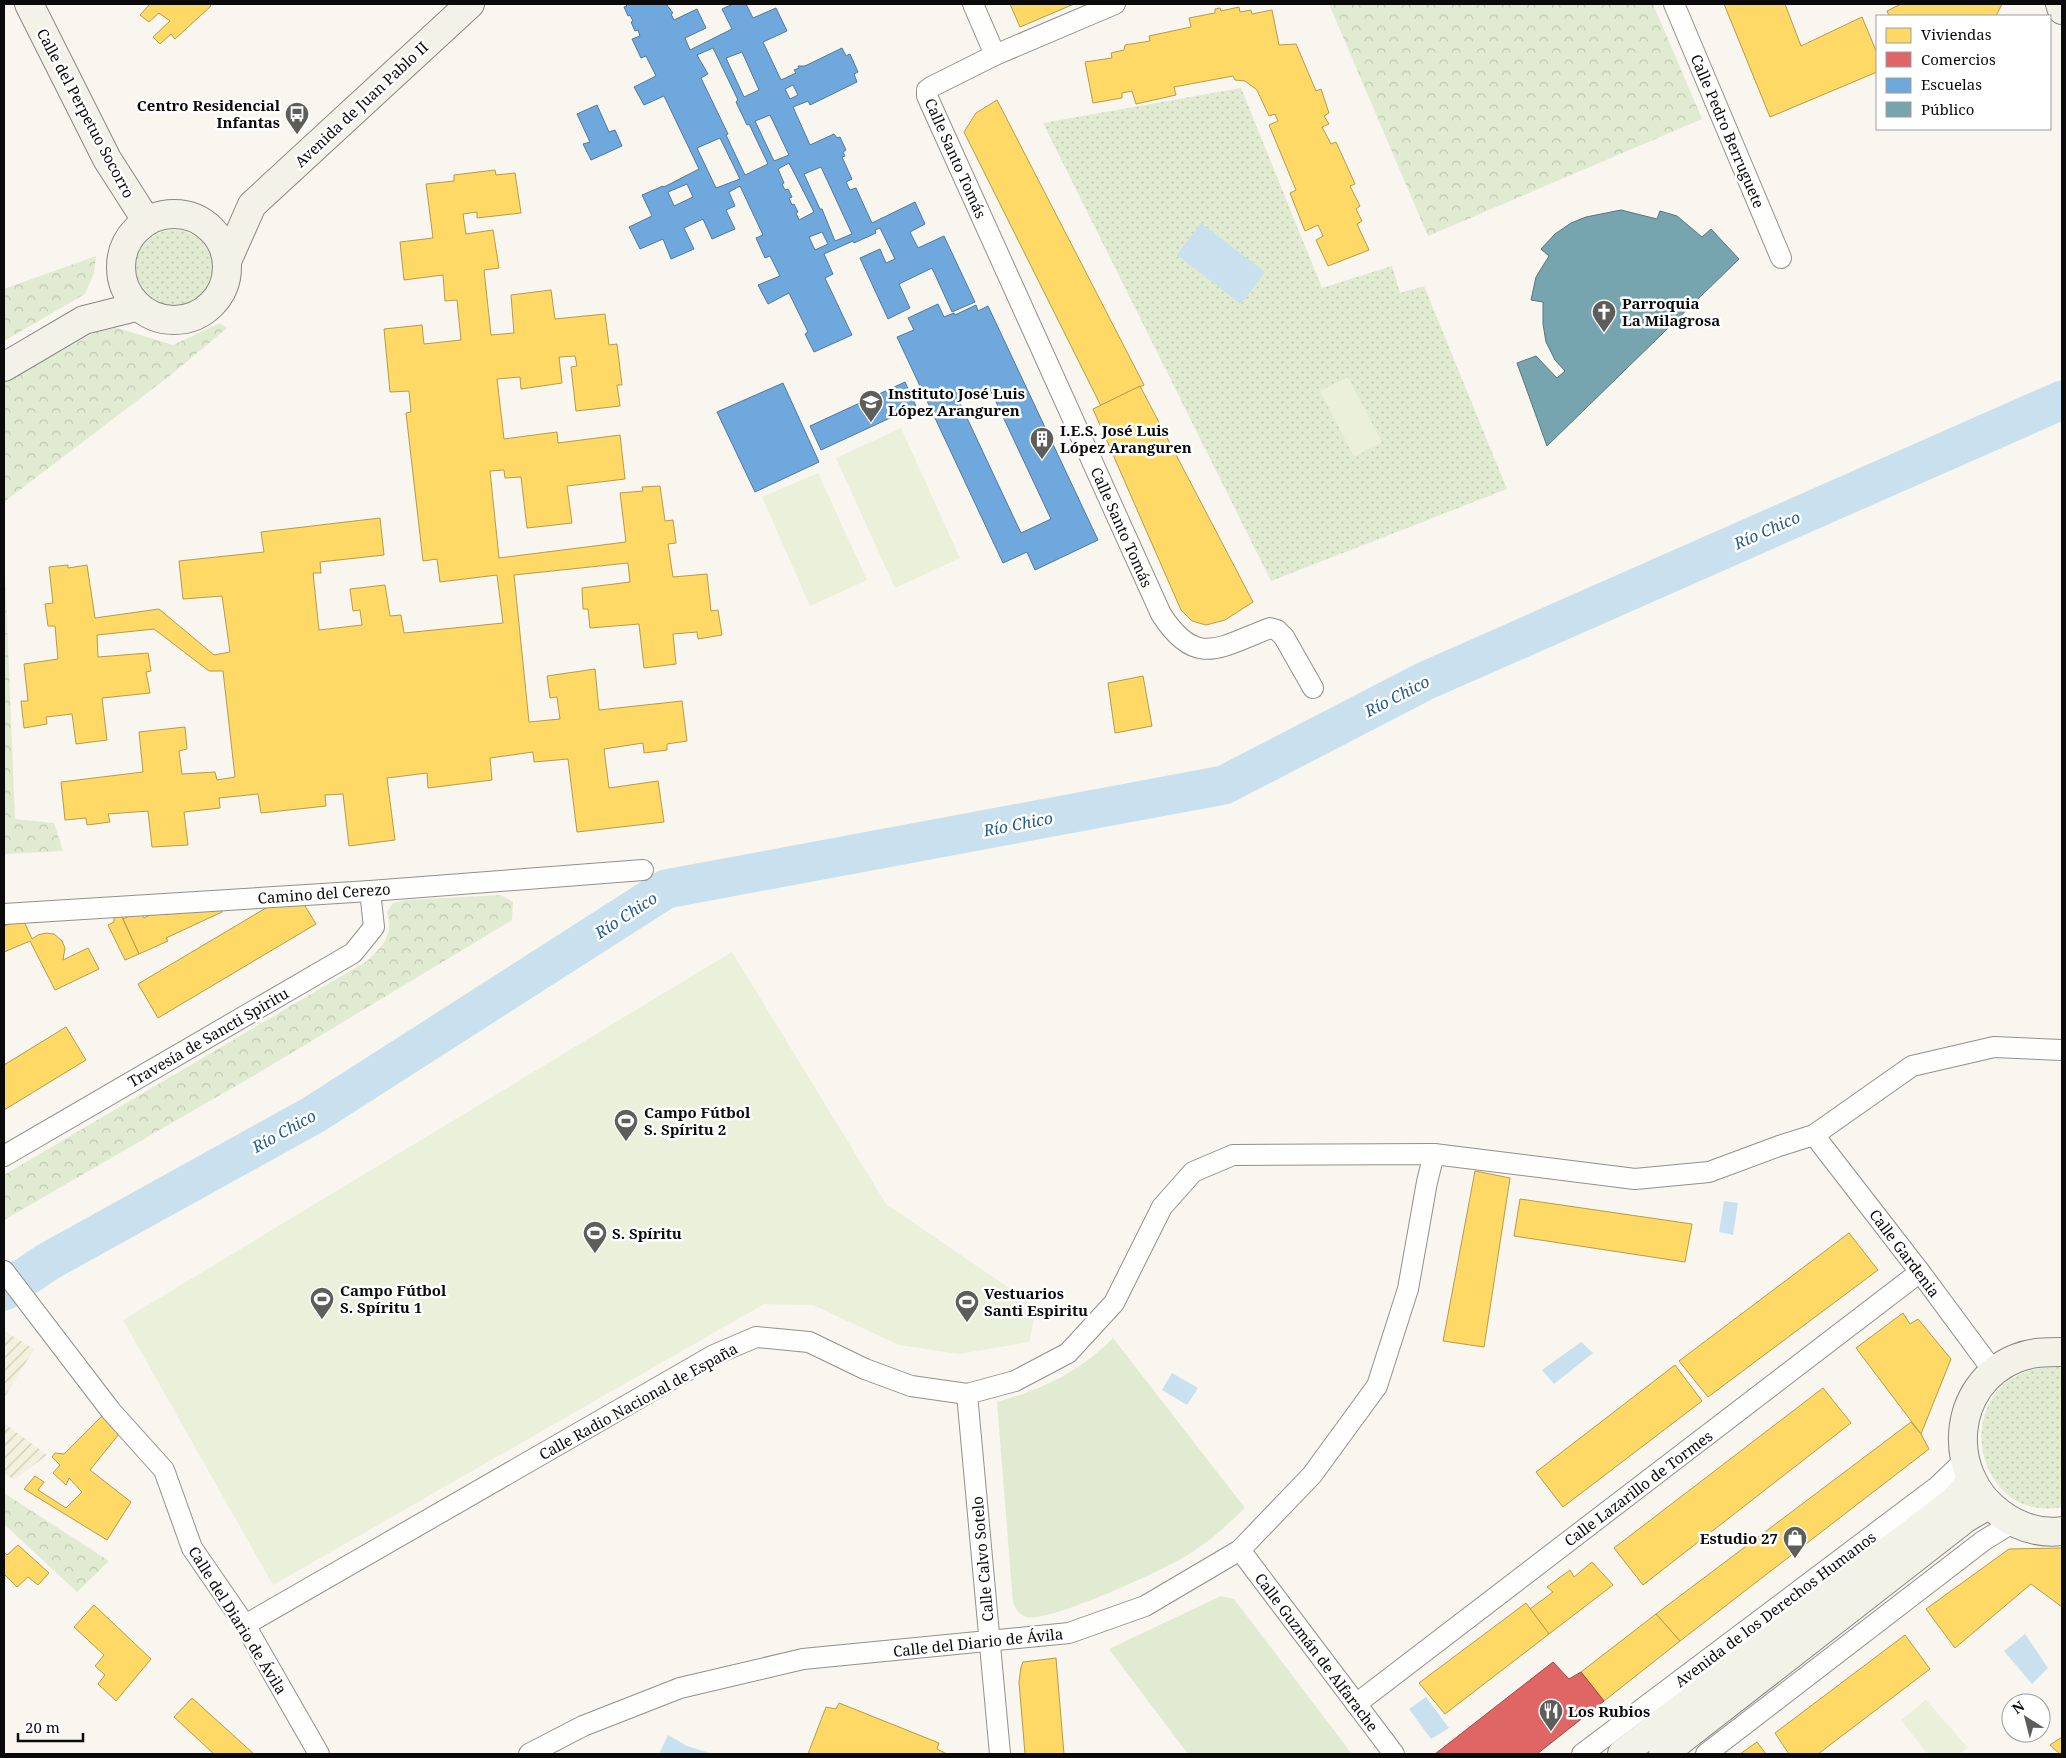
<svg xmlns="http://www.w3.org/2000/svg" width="2066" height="1758" font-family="'Noto Serif',serif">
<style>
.farmland{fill:url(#farmland-furrows)}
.grass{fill:#e1ebd1}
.park{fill:url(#park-crowns)}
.garden{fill:url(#garden-dots)}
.pitch{fill:#eaf0da}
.water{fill:#c9e1ee}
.homes{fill:#ffd966;stroke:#b69b4a}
.shops{fill:#e06666;stroke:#a04a4a}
.schools{fill:#6fa8dc;stroke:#51799d;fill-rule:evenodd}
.public{fill:#76a5af;stroke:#56767e}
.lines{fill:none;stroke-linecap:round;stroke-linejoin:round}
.river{stroke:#c9e1ee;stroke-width:39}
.street-casing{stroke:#91908d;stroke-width:22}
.secondary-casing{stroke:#888783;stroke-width:30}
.street{stroke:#fefefc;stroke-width:20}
.secondary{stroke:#f3f2e8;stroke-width:28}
.labels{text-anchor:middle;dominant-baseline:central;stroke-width:5;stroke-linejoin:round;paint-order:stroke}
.street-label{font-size:15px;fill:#0a0a0a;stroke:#fff}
.poi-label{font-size:15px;font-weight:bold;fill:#0a0a0a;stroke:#fff;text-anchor:start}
.water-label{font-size:16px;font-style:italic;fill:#245d8c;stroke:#fff}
</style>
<defs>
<pattern id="farmland-furrows" width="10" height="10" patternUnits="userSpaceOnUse" patternTransform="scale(1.25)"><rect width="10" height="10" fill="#f3f1dc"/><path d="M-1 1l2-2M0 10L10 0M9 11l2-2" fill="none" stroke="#cfcdbb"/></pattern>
<pattern id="park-crowns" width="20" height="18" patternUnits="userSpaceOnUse" patternTransform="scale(1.25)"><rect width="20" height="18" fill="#e1ebd1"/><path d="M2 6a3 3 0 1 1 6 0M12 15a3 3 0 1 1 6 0" fill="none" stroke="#c0c8b2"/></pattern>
<pattern id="garden-dots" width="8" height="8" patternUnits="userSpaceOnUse" patternTransform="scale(1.25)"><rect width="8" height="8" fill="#e1ebd1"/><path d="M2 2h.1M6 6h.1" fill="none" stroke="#c0c8b2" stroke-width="1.8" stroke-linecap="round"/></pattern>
</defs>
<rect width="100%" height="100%" fill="#f8f6ee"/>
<g class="farmland">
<path d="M6,1332l28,17 -30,49v-61z"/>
<path d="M4,1423l43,32 -33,25 -10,-7z"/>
</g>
<g class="grass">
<path d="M1113,1338l132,170c-18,17 -37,35 -59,48 -23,14 -137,67 -160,61 -7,-2 -10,-8 -13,-14l-16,-201c44,-12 84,-31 116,-64z"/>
<path d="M1221,1596l13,3 118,155h-164l-79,-105z"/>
</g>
<g class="park">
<path d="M1329,4h324l49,115 -274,117z"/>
<path d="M96,256l-2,17 -9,21 -81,47v-52z"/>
<path d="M220,323l7,5 -55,46 -168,128v-119l104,-58 65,20z"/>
<path d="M5,574l10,245 39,4 9,28 -59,3z"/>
<path d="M501,895l12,7 -1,18 -252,152 -256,148v-45l363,-214c17,-17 26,-24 20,-49l6,-9 13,-3z"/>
<path d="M4,1493l105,68 -32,31 -73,-68z"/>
</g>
<g class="garden">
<path d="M1241,88l81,200 70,-22 8,27 24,-7 83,203 -236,92 -228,-458z"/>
<circle cx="174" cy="269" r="39"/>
<path d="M2058,1367l4,2v138c-88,17 -114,-119 -26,-138 7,-2 15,-1 22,-2z"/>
</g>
<g class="pitch">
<path d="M1348,377l34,65 -28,15 -34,-66z"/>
<path d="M901,428l59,130 -65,30 -59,-130z"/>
<path d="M818,473l49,107 -57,26 -48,-109z"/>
<path d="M732,952l154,252 151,103 -8,35 -70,12 -60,-9 -86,-40 -49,-1 -491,281 -150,-265z"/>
<path d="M1926,1700l42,48 -9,6h-31l-27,-34z"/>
</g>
<g class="water">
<path d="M1201,223l64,49 -24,32 -64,-49z"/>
<path d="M1724,1201l14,2 -5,32 -14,-3z"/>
<path d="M1581,1342l12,11 -39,31 -12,-14z"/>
<path d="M1172,1373l26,15 -11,17 -25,-15z"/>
<path d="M2025,1634l23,34 -16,16 -28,-33z"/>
<path d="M1426,1697l23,31 -18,11 -22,-30z"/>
<path d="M668,1735l19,11 26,8h-54z"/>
</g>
<g class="homes">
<path d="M150,4h59l2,2 -36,33 -4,-5 -11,10 -7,-7 17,-16 -11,-8 -10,9 -9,-7z"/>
<path d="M1010,4h64l-54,23z"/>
<path d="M1724,4h61l16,42 61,-29 15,36v19l-107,45z"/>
<path d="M1901,4h101l-6,12h-107l-2,-5z"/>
<path d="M1239,7l1,5 11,-2 1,4 20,-4 7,35 17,-1 20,47 5,-2 8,24 -5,3 5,8 -7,3 9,17 5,-2 19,42 -5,2 10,20 -4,3 6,12 -5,3 12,26 -41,16 -12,-26 7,-4 -5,-11 -13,6 -15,-38 6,-3 -27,-65 9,-4 -3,-7 -6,2 -12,-26 -12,-9 -10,-1 -2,-4 -59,11 2,8 -40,9 -4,-13 -10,2v5l-29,5 -8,-41 27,-4 -1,-5 13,-3 1,-5 25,-4 -1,-5 42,-9 -2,-9 26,-5v-4l5,-1 1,3z"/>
<path d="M997,100l147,285 -43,21 -137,-274 12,-19z"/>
<path d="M495,170l1,5 19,-2 6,40 -44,5v-6l-14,2 3,20 27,-4 6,38 -15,2 7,65 23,-2 -3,-38 40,-5 4,29 50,-5 4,31 8,-1 5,41h-5l3,21 -44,5 -5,-44 6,-1 -2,-10 -16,1 3,26 -41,6 -1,-12 -23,2 7,60 53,-7 1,11 62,-8 5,44 -58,7 5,37 -45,5 -6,-51 -16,1 -1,-8 -14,1 9,87 127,-16 -6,-49 23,-2 -1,-4 18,-1 5,35 8,-1 3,23 -8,1 5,33 34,-3 4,37 7,-1 4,25 -24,4 -1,-7 -24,2 3,30 -32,4 -5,-44 -49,4 -2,-19h-5l-1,-21 48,-6 -2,-19 -114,12 15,147 31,-3 -3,-22 -7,1 -3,-22 48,-7 4,41 83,-9 5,40 -20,3v6l-23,3 -1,-10 -39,6 5,39 49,-7 6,41 -87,10 -9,-73 -34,3 -1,-10 -43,6 2,22 -64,8 -1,-15 -40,5 8,62 -46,6 -6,-52 -18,1 1,11 -65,7 -3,-19 -39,4 1,10 -36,4 4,33 -36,2 -4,-36 -40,3 2,8 -23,3 -1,-7 -21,2 -4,-38 82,-10 -4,-40 46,-5 2,22 -8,2 3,23 33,-2 2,8 18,-3 -12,-106h-14l-55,-42 -57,6 1,22 50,-4 3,18 -5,1 4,21 -48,5 5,42 -31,4 -4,-30 -26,3 1,7 -23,4 -3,-27h7l-4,-37 34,-5 -3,-33h-7l-3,-22 8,-1 -4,-36 19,-2v3l19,-3 8,53 64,-9 55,46 16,-3 -8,-56 -39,3 -4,-38 85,-9 -3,-20 119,-14 4,37 -64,7 1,11h-8l6,57 43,-5 -2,-15 -7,1 -3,-22 35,-4 5,31 11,-1 3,18 99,-10 -6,-48 -57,7 -3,-23 -14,2 -17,-148 5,-1 -2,-21 -19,1 -6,-63 38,-4 2,19 37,-4 -4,-40 -12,1 -2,-26 -39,5 -4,-38 33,-4 -7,-54 28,-3v-6z"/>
<path d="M1140,386l113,216 -28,18 -19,5 -14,-4 -11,-11 -88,-201z"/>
<path d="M1143,676l9,50 -37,7 -7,-50z"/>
<path d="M302,901l14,23 -158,94 -20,-34 138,-82z"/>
<path d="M219,905l3,7 -56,26 2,3 -29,13 -16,-35 17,-8 4,7 20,-10 3,7 18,-9z"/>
<path d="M114,911h5l20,43 -14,6 -17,-35 6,-3z"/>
<path d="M23,919l9,20 6,-4 8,-2 8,1 8,7 3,7 -2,12 25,-12 11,21 -44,21 -25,-49 -26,11v-26z"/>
<path d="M66,1027l20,33 -82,50v-45z"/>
<path d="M1475,1171l35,7 -26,169 -41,-6z"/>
<path d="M1520,1199l172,25 -7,38 -171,-26z"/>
<path d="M1849,1233l29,37 -170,127 -29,-36z"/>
<path d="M1903,1313l7,11 8,-5 33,40 -30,75 -65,-86z"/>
<path d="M1675,1365l27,36 -139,106 -27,-35z"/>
<path d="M1823,1388l28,35 -208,162 -29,-37z"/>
<path d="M102,1416l17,18 -29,36 41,32 -24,38 -83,-51 11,-13 9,6 -6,8 28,18 16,-16 -13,-14 -3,7 -13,-12 7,-8 -8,-8 3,-4 9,1z"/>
<path d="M1911,1422l10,12 8,15 -249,192 -24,-27z"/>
<path d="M18,1545l31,28 -11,12 -10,-8 -11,10 -13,-13v-22l3,3z"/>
<path d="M2062,1548v59l-31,-23 -76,64 -29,-39 83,-60z"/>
<path d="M1592,1562l21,23 -64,49 -19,-25 23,-17 -6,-5 23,-17 4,7z"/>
<path d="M1526,1603l23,31 -104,80 -26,-31z"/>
<path d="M94,1605l57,54 -35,42 -18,-17 7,-9 -10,-9 9,-11 -30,-28z"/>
<path d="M1656,1614l24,27 -76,60 -23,-29z"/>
<path d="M1905,1635l25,34 -112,85h-29l-14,-21z"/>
<path d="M1056,1658l8,96h-39l-6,-72 2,-15 2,-5z"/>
<path d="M192,1698l62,56h-40l-40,-37z"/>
<path d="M839,1703l100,40 -2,6 10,5h-139l18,-47 10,2z"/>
<path d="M2062,1737v17h-2l-10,-9z"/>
<path d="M1757,1742l9,12h-26z"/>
</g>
<path class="shops" d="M1553,1662l16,17 12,-7 23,29 -67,53h-102z"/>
<g class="schools">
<path d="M625,4h41l7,9 -2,1 3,6 23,-11 9,19 -21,10 5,12 42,-21 -10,-20 11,-5h13l7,14 23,-10 11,23 -24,11 18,38 15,-7 -2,-3 5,-2 -1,-2h7l37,-18 4,8 4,-2 8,18 -4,2 3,8 -47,23 -2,-4 -15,6 17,38 24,-11 3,4 3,-1 6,13 -3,2 2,4 -3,1 10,22 -6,3 4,8 6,-2 16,35 43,-21 10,22 -15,8 8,16 26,-12 31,66 -23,10 -20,-44 -33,16 11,24 -22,11 -28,-61 20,-9 6,14 9,-4 -15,-31 -5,2 1,3 -22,10 -1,-2 -29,13 9,20 -8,4 27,57 -38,17 -9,-18 3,-2 -19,-39 -21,11 -10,-19 22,-9 -10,-20 -5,2 -9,-20 7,-3 -23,-49 -11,6 6,14 -9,4 9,19 -23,10 -9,-20 -19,9 10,21 -23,10 -8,-20 -23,10 -11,-22 23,-11 -10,-21 21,-9 1,1 35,-18 -35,-73 -20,9 -10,-18 22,-11 -10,-20 -5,2 -9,-19 8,-3 -2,-6 -3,1 -4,-9 2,-1 -3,-6 -2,1 -4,-9 3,-1zM713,48l25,52 -2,2 11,23 2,-1 19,40 -23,11 -19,-40 2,-1 -27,-56 7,-4 -11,-19zM742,52l17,38 -15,7 -18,-39zM793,85l5,10 -8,4 -5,-10zM770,115l19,40 -15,6 -19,-40zM720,138l20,41 -24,9 -19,-40zM789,163l25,49 -15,8 -3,-7 2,-1 -4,-8 -2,1 -3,-7 3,-1 -4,-8 -3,1 -3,-6 2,-1 -6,-14zM821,167l31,67 -17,7 -13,-32h-2l-16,-35zM687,184l6,13 -19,9 -6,-14zM822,232l6,12 -13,6 -6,-13z"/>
<path d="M597,105l12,27 6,-2 7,16 -31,14 -8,-16 7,-2 -13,-28z"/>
<path d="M938,304l6,13 10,-4 1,2 21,-10 2,6 10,-5 110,234 -63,30 -8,-18 -24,11 -106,-226 17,-7 -6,-12zM989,387l62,132 -30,14 -62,-132z"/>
<path d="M905,382l11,24 -95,44 -11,-24z"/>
<path d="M783,383l36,79 -64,30 -38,-80z"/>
</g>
<path class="public" d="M1621,210l36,9 3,-8 17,5 25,21 9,-8 28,30 -192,187 -30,-83 19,-7 21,22 8,-7 -10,-11 -9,-18 -3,-18v-22l-12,-2 5,-23 13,-21 -8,-7 14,-15 16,-11 15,-6z"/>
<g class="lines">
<path class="river" d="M4,1291l45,-30 264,-146 353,-226 558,-104 201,-104 637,-281"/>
<defs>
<g id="street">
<path d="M973,4l22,51"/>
<path d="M1115,4l-120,51 -64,32 -4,3v6l234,518c35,55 59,33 109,14l7,2 7,7 29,51"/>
<path d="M1674,4l107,254"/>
<path d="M4,914l366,-23 273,-21"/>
<path d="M1814,1135l106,137 74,100"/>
<path d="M4,1156l349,-203 21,-26 -4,-36"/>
<path d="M4,1271l107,140 53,59 28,78 53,77 74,129"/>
<path d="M967,1394l33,360"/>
<path d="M1240,1550l154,204"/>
<path d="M245,1625l469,-270 42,-18 53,5 56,27 46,17 56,8 48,-13 53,-28 46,-50 48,-96 31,-35 40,-17 201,-1 201,25 74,-7 70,-26 35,-11 98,-69 82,-19 68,3"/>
<path d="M1356,1704l564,-432"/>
<path d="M529,1754l54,-28 97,-38 123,-29 266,-26 76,-27 95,-56 72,-75 65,-89 31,-97 19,-107 7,-28"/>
<path d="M1582,1754l356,-268 26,-25"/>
<path d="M1706,1754l277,-213 29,-18"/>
</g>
<g id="secondary">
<path d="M29,4l78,155 39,61"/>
<path d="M2060,4l2,6"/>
<circle cx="174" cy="267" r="53"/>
<path d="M228,259l24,-54 218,-201"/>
<path d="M4,367l80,-47 52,-13"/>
<path d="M2062,1352c-15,0 -30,0 -45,6 -66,26 -72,116 -16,156 18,13 39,20 61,17"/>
<path d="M1622,1754l332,-253 17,-20"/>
<path d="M1663,1754l303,-236 22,-13"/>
</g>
</defs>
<use href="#street" class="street-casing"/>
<use href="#secondary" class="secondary-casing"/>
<use href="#street" class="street"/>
<use href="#secondary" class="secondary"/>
</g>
<defs>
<symbol id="bus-pin" viewBox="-11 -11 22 30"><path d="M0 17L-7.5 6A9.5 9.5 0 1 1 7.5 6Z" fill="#5d5d5a" stroke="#fff"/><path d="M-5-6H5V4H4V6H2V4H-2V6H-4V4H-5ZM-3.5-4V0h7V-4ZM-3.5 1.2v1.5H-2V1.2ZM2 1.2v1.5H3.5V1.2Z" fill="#fff"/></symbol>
<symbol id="church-pin" viewBox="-11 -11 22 30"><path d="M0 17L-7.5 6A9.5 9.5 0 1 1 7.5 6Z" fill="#5d5d5a" stroke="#fff"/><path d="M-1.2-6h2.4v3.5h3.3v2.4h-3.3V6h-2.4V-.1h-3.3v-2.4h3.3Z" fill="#fff"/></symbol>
<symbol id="school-pin" viewBox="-11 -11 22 30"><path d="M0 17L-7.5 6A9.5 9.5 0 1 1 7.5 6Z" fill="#5d5d5a" stroke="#fff"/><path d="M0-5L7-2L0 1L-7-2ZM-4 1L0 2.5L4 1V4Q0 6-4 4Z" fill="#fff"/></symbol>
<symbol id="building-pin" viewBox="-11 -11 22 30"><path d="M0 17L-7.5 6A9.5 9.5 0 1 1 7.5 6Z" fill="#5d5d5a" stroke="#fff"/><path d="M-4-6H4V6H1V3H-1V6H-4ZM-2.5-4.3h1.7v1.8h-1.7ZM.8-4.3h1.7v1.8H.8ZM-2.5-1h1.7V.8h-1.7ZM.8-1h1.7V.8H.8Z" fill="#fff"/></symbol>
<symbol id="stadium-pin" viewBox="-11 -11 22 30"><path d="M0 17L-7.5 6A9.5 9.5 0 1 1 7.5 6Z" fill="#5d5d5a" stroke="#fff"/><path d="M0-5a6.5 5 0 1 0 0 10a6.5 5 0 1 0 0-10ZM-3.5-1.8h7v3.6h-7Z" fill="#fff"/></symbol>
<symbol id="shop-pin" viewBox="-11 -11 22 30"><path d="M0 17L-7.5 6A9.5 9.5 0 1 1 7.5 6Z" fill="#5d5d5a" stroke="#fff"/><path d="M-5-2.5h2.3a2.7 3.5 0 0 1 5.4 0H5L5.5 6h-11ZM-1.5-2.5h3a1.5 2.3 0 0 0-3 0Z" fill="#fff"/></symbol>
<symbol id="restaurant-pin" viewBox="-11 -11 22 30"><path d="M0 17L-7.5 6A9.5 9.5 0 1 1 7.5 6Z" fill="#5d5d5a" stroke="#fff"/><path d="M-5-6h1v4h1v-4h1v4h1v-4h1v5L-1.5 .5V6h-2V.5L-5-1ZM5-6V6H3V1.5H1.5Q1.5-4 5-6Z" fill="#fff"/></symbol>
</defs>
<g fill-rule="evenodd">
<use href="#bus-pin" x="283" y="100" width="28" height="38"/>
<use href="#church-pin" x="1590" y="298" width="28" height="38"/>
<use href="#school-pin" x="857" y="388" width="28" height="38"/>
<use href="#building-pin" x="1028" y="425" width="28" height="38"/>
<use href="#stadium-pin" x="612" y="1107" width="28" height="38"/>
<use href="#stadium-pin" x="581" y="1219" width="28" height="38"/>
<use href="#stadium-pin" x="308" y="1285" width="28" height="38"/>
<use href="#stadium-pin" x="953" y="1288" width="28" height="38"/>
<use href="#shop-pin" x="1781" y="1524" width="28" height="38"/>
<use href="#restaurant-pin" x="1537" y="1697" width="28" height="38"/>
</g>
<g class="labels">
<g class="street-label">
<text transform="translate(361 104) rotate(-43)">Avenida de Juan Pablo II</text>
<text transform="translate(86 113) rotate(62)">Calle del Perpetuo Socorro</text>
<text transform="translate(1728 131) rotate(67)">Calle Pedro Berruguete</text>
<text transform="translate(956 158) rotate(66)">Calle Santo Tomás</text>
<text transform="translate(1122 527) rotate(66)">Calle Santo Tomás</text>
<text transform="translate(324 893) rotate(-4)">Camino del Cerezo</text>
<text transform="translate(208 1037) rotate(-30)">Travesía de Sancti Spiritu</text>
<text transform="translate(1905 1253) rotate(53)">Calle Gardenia</text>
<text transform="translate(638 1401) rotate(-29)">Calle Radio Nacional de España</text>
<text transform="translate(1638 1488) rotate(-37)">Calle Lazarillo de Tormes</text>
<text transform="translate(982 1559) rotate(-95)">Calle Calvo Sotelo</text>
<text transform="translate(1775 1609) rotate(-37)">Avenida de los Derechos Humanos</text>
<text transform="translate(238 1620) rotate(58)">Calle del Diario de Ávila</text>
<text transform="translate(978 1642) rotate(-6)">Calle del Diario de Ávila</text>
<text transform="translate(1317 1652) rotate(53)">Calle Guzmán de Alfarache</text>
</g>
<g class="poi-label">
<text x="280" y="105" text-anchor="end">Centro Residencial<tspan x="280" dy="17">Infantas</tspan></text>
<text x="1622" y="303">Parroquia<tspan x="1622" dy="17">La Milagrosa</tspan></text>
<text x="888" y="393">Instituto José Luis<tspan x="888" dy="17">López Aranguren</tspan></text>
<text x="1060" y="430">I.E.S. José Luis<tspan x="1060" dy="17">López Aranguren</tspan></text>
<text x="644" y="1112">Campo Fútbol<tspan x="644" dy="17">S. Spíritu 2</tspan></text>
<text x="612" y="1233">S. Spíritu</text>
<text x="340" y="1290">Campo Fútbol<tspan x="340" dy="17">S. Spíritu 1</tspan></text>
<text x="984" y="1293">Vestuarios<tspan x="984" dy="17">Santi Espiritu</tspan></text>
<text x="1778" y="1538" text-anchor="end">Estudio 27</text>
<text x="1568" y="1711">Los Rubios</text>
</g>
<g class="water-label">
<text transform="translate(1767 530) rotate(-24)">Río Chico</text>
<text transform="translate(1397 696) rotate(-27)">Río Chico</text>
<text transform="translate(1018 824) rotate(-11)">Río Chico</text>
<text transform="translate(626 915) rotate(-33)">Río Chico</text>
<text transform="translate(284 1131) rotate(-29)">Río Chico</text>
</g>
</g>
<rect width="2066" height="1758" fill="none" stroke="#0a0a0a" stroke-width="10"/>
<rect x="1876" y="15" width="175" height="115" fill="#ffffff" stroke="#9d9d9d"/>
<rect x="1886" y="28" width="25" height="15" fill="#ffd966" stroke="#9d9d9d"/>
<text x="1921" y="40" font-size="15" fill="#0a0a0a">Viviendas</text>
<rect x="1886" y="52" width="25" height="15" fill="#e06666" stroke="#9d9d9d"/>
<text x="1921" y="65" font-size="15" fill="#0a0a0a">Comercios</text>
<rect x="1886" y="78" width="25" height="15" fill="#6fa8dc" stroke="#9d9d9d"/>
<text x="1921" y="90" font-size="15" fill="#0a0a0a">Escuelas</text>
<rect x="1886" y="102" width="25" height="15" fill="#76a5af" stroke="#9d9d9d"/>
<text x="1921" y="115" font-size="15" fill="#0a0a0a">Público</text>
<g transform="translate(2026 1718) rotate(324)"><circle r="24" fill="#ffffff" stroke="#9d9d9d"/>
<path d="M0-4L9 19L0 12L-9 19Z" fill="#5d5d5a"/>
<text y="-8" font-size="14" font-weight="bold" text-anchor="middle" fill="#0a0a0a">N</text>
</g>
<path d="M18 1733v8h65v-8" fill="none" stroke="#0a0a0a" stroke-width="2.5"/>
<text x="25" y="1733" font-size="15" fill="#0a0a0a" stroke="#ffffff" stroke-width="4" paint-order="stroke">20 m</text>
</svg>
